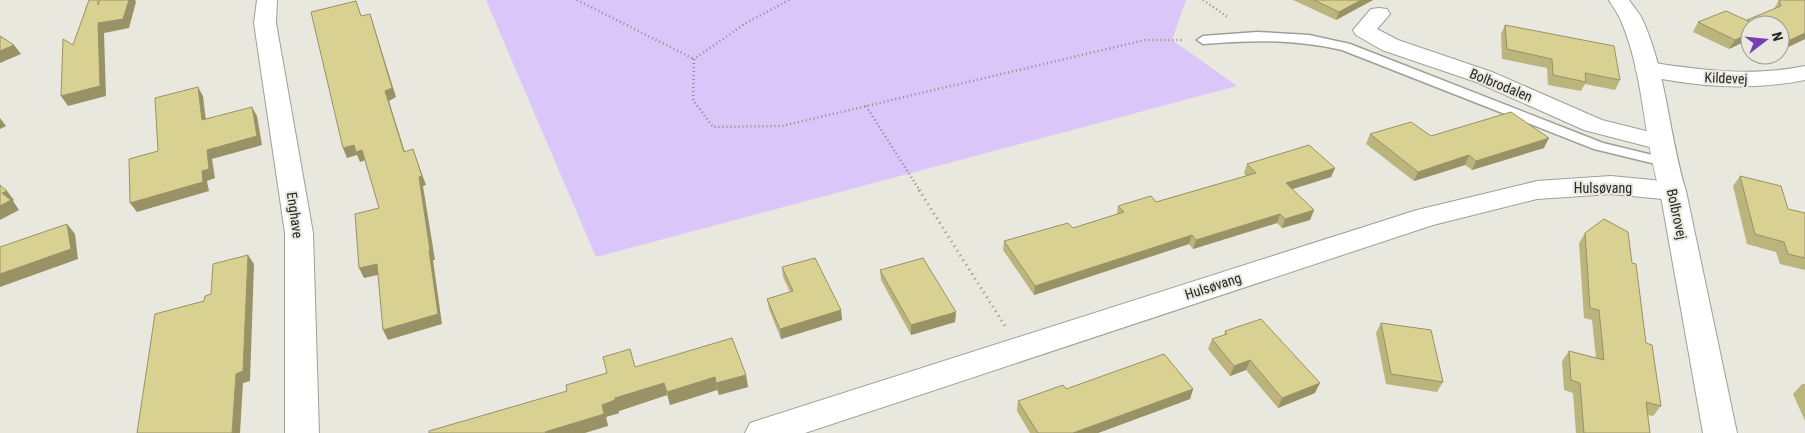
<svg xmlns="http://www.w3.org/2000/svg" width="1805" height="433" font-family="'Roboto Condensed',sans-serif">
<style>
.green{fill:#dac6f8}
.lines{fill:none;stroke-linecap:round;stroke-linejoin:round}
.lane-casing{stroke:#a09f97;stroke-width:3}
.street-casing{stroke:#a09f97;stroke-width:2}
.secondary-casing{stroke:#a09f97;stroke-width:2}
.path-far1{stroke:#8d8c86;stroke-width:2.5;stroke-dasharray:1 3;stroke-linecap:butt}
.path{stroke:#8d8c86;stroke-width:3;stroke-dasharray:1 4.5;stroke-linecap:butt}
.lane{fill:#fff;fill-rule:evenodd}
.street{fill:#fff;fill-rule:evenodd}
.secondary{fill:#fff;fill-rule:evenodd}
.wall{fill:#bbb47d}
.shaded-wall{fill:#989266}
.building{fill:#d9d191;stroke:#989266}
.labels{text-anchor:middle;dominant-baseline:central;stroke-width:4;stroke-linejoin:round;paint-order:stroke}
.street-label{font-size:14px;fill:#272723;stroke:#e9e8df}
</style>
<rect width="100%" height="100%" fill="#e9e8df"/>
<path class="green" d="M486,0h700l-14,40 65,46 -641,171z"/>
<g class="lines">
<defs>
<path id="lane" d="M1257,32l52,3 41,9 253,99 66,16 2,3 -2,3 -5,1 -70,-17 -252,-99c-49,-11 -89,-10 -139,-6l-6,-4 6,-4z"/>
<g id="street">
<path d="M257,0h20l-1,23 37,210 6,200h-34v-200l-31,-210z"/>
<path d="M1379,8l8,1 3,5 -13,15 21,11 94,32 110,48 68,17 4,5 -4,5 -9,3 -77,-20 -108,-48 -94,-32 -26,-15 -3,-5 18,-21z"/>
<path d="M1647,62c53,8 105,15 158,4v14c-54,11 -113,7 -166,-6l-4,-5 4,-5z"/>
<path d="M1611,176l62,6 9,3 4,6 -4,6 -9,3 -62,-6 -74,5 -104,26 -628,208h-60l5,-10 12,-4 655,-209 120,-29z"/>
</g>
<path id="secondary" d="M1609,0h20c5,7 12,15 15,23 23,53 25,113 42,168l51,242h-34l-43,-242c-17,-55 -16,-115 -38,-168 -3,-8 -9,-16 -13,-23z"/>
</defs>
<use href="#lane" class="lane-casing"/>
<use href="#street" class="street-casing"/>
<use href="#secondary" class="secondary-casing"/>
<g class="path-far1">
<path d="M577,0l117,59"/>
<path d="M789,0l-43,23 -52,36 -1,41 20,27 69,-1 363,-86h39"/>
<path d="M1203,0l26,18"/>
<path d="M866,106l54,85"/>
</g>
<path class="path" d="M919,190l86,136"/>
<use href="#lane" class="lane"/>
<use href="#street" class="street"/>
<use href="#secondary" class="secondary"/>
</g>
<g class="wall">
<path d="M1293,0h80l-37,20z"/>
<path d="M1779,0h26v39l-21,10 -4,-2v-22h-30v14l-21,10 -36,-17 5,-10 49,-2 27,-11z"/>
<path d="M1505,25l115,55 -5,10 -30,-6 -4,7 -33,-6 -1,-17 -45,-9 -1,-25z"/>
<path d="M1370,134l61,2 113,12 -72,22 -7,-5 -51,16 -48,-37z"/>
<path d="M1247,164l88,4 -4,9 -39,12 22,21 -4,10 -28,8 -5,-5 -84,26 -4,-5 -155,51 -31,-45 1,-9 69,-13 44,-14 1,-8 38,-4 90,-26 -2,-3z"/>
<path d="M1740,176l48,33 17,4v57l-25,-6 -4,-12 -29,-8 -14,-58z"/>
<path d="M1585,233l47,30 14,80 15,63 -8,10 -5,-1 2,18h-74l-3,-40 -9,-3 -2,-29 7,-10 27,7 -4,-38 -8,-2 -5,-75z"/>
<path d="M782,267l59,43 1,10 -61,19 -12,-30 -2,-10 23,-7 -7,-15z"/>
<path d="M880,270l76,42 -1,10 -44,13 -30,-55z"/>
<path d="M1381,323l62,59 -6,10 -51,-8 -10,-51z"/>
<path d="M1225,331l90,62 -37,15 -32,-38 -16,6 -22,-27 4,-10 12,-4z"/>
<path d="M746,375l2,12 -29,8 -2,-5 -47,15 -3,-10 -48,16v2l-13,4 2,9 -41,-35z"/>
<path d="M1802,384h3v37l-12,-27z"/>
<path d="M1066,389h127l-3,10 -92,34h-68l-13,-22 1,-10z"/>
</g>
<g class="shaded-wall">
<path d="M129,0h6l1,2 -7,26 -25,5 2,63 -38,10 -7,-10 37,-73z"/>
<path d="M1361,0h12l-37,20 3,-8z"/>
<path d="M370,14l3,9 23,74 -7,4 19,61 -4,-10 -19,-61z"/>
<path d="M1750,33v6l-21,10 6,-9z"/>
<path d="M1805,33v6l-21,10 6,-9z"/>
<path d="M14,45l7,9 -21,9v-12z"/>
<path d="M198,87l5,9 4,33 -5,-9z"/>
<path d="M252,107l5,9 5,29 -50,14 3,19 -8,3 2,10 -72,21 -7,-9 72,-32 5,-21z"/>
<path d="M0,118l6,8 -6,3z"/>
<path d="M1549,138l-5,10 -72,22 4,-9z"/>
<path d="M354,145l8,5 4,10 -6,2 -3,-7 -10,3 -4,-10z"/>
<path d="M413,149l13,36 -3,1 12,74h-2l9,64 -54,16 -5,-10z"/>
<path d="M1469,155l-4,10 -51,16 4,-9z"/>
<path d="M1335,168l-4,9 -48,15 3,-9z"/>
<path d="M7,191l7,9 -1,1 6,9 -19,10v-14l2,-13z"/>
<path d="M1314,210l-4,10 -28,8 3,-9z"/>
<path d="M1280,214l-3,9 -84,26 3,-9z"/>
<path d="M67,224l8,10 3,25 -78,28v-13z"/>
<path d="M1192,235l-3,9 -155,51 1,-9z"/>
<path d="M248,255l6,9 -4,117 -7,2 -3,50h-8l4,-59z"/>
<path d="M377,264l5,10 -18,4 -5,-10z"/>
<path d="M841,310l1,10 -61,19 -1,-10z"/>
<path d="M956,312l-1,10 -44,13v-10z"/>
<path d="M1250,360l-4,10 -16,6 4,-10z"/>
<path d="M746,375l2,12 -29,8 -3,-12z"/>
<path d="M715,377l2,13 -47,15 -3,-13z"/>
<path d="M664,383l3,12 -48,16v2l-13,4 2,9 -23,7h-39l-1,-1 70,-34z"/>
<path d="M1320,383l-5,10 -37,15 4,-10z"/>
<path d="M1193,389l-3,10 -92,34h-25z"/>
</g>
<g class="building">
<path d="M89,0h9v5l2,-5h29l-6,19 -25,4 2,63 -39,10 2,-57 10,6z"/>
<path d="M1314,0h47l-22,12z"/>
<path d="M1779,0h26v33l-15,7 -10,-4v-11h-23l-10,-5 34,-14z"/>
<path d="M356,1l5,15 9,-2 22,74 -7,3 19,61 9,-3 9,27 -3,1 11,73h-1l9,64 -55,16 -6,-66 -18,4 -4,-54 24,-6 -17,-58 -6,2 -2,-7 -11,3 -32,-136z"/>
<path d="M1726,11l31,14h-7v8l-15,7 -37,-18z"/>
<path d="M1505,25l109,21 6,34 -35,-7 1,9 -33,-7 -1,-16 -45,-10z"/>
<path d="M0,36l14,9 -14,6z"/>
<path d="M198,87l4,33 50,-13 5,29 -50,14 2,19 -7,2 1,11 -73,21 -1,-44 29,-8 -3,-53z"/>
<path d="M1511,112l38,26 -73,23 -7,-6 -51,17 -48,-38 41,-12 20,14z"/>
<path d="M1309,145l26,23 -49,15 28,27 -29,9 -5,-5 -84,26 -4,-5 -157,51 -31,-45 64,-18 5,5 51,-16 -6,-6 33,-10 5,6 100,-29 -9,-9z"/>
<path d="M1740,176l41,10 7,23 17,4v45l-17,-4 -4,-12 -29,-8z"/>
<path d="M0,185l7,6 -5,2 9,7 -11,6z"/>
<path d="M1604,219l24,13 4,31 4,1 10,79 6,2 9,61 -15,-4 4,31h-66l-4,-50 -9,-3 -2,-29 35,9 -5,-50 -9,-2 -5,-75z"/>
<path d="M67,224l4,25 -71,25v-27z"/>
<path d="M248,255l-5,116 -7,3 -4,59h-95l18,-119 49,-13 1,-5 6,-2 2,-30z"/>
<path d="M815,258l26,52 -61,19 -13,-30 26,-8 -11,-24z"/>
<path d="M923,258l33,54 -45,13 -31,-55z"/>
<path d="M1261,319l59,64 -38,15 -32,-38 -16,6 -22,-27 15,-5 -2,-3z"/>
<path d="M1381,323l50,7 12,52 -52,-8z"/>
<path d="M732,338l14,37 -30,8 -1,-6 -48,15 -3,-9 -49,15v2l-13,5 2,9 -59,18 1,1h-117v-2l138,-40 -1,-6 41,-12 -4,-16 27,-8 5,18z"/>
<path d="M1164,354l29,35 -120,44h-35l-20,-32 45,-16 3,4z"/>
</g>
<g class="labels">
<g class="street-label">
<text transform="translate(1726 78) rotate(2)">Kildevej</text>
<text transform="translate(1501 85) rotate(22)">Bolbrodalen</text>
<text x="1603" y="188">Hulsøvang</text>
<text transform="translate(1677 214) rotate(78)">Bolbrovej</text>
<text transform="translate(295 215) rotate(82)">Enghave</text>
<text transform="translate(1213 286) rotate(-18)">Hulsøvang</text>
</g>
</g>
<g transform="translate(1765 40) rotate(74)"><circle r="24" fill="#e9e8df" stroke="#9b9b94"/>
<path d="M0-4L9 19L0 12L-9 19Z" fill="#793db3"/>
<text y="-8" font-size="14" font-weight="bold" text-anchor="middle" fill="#272723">N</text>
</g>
</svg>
